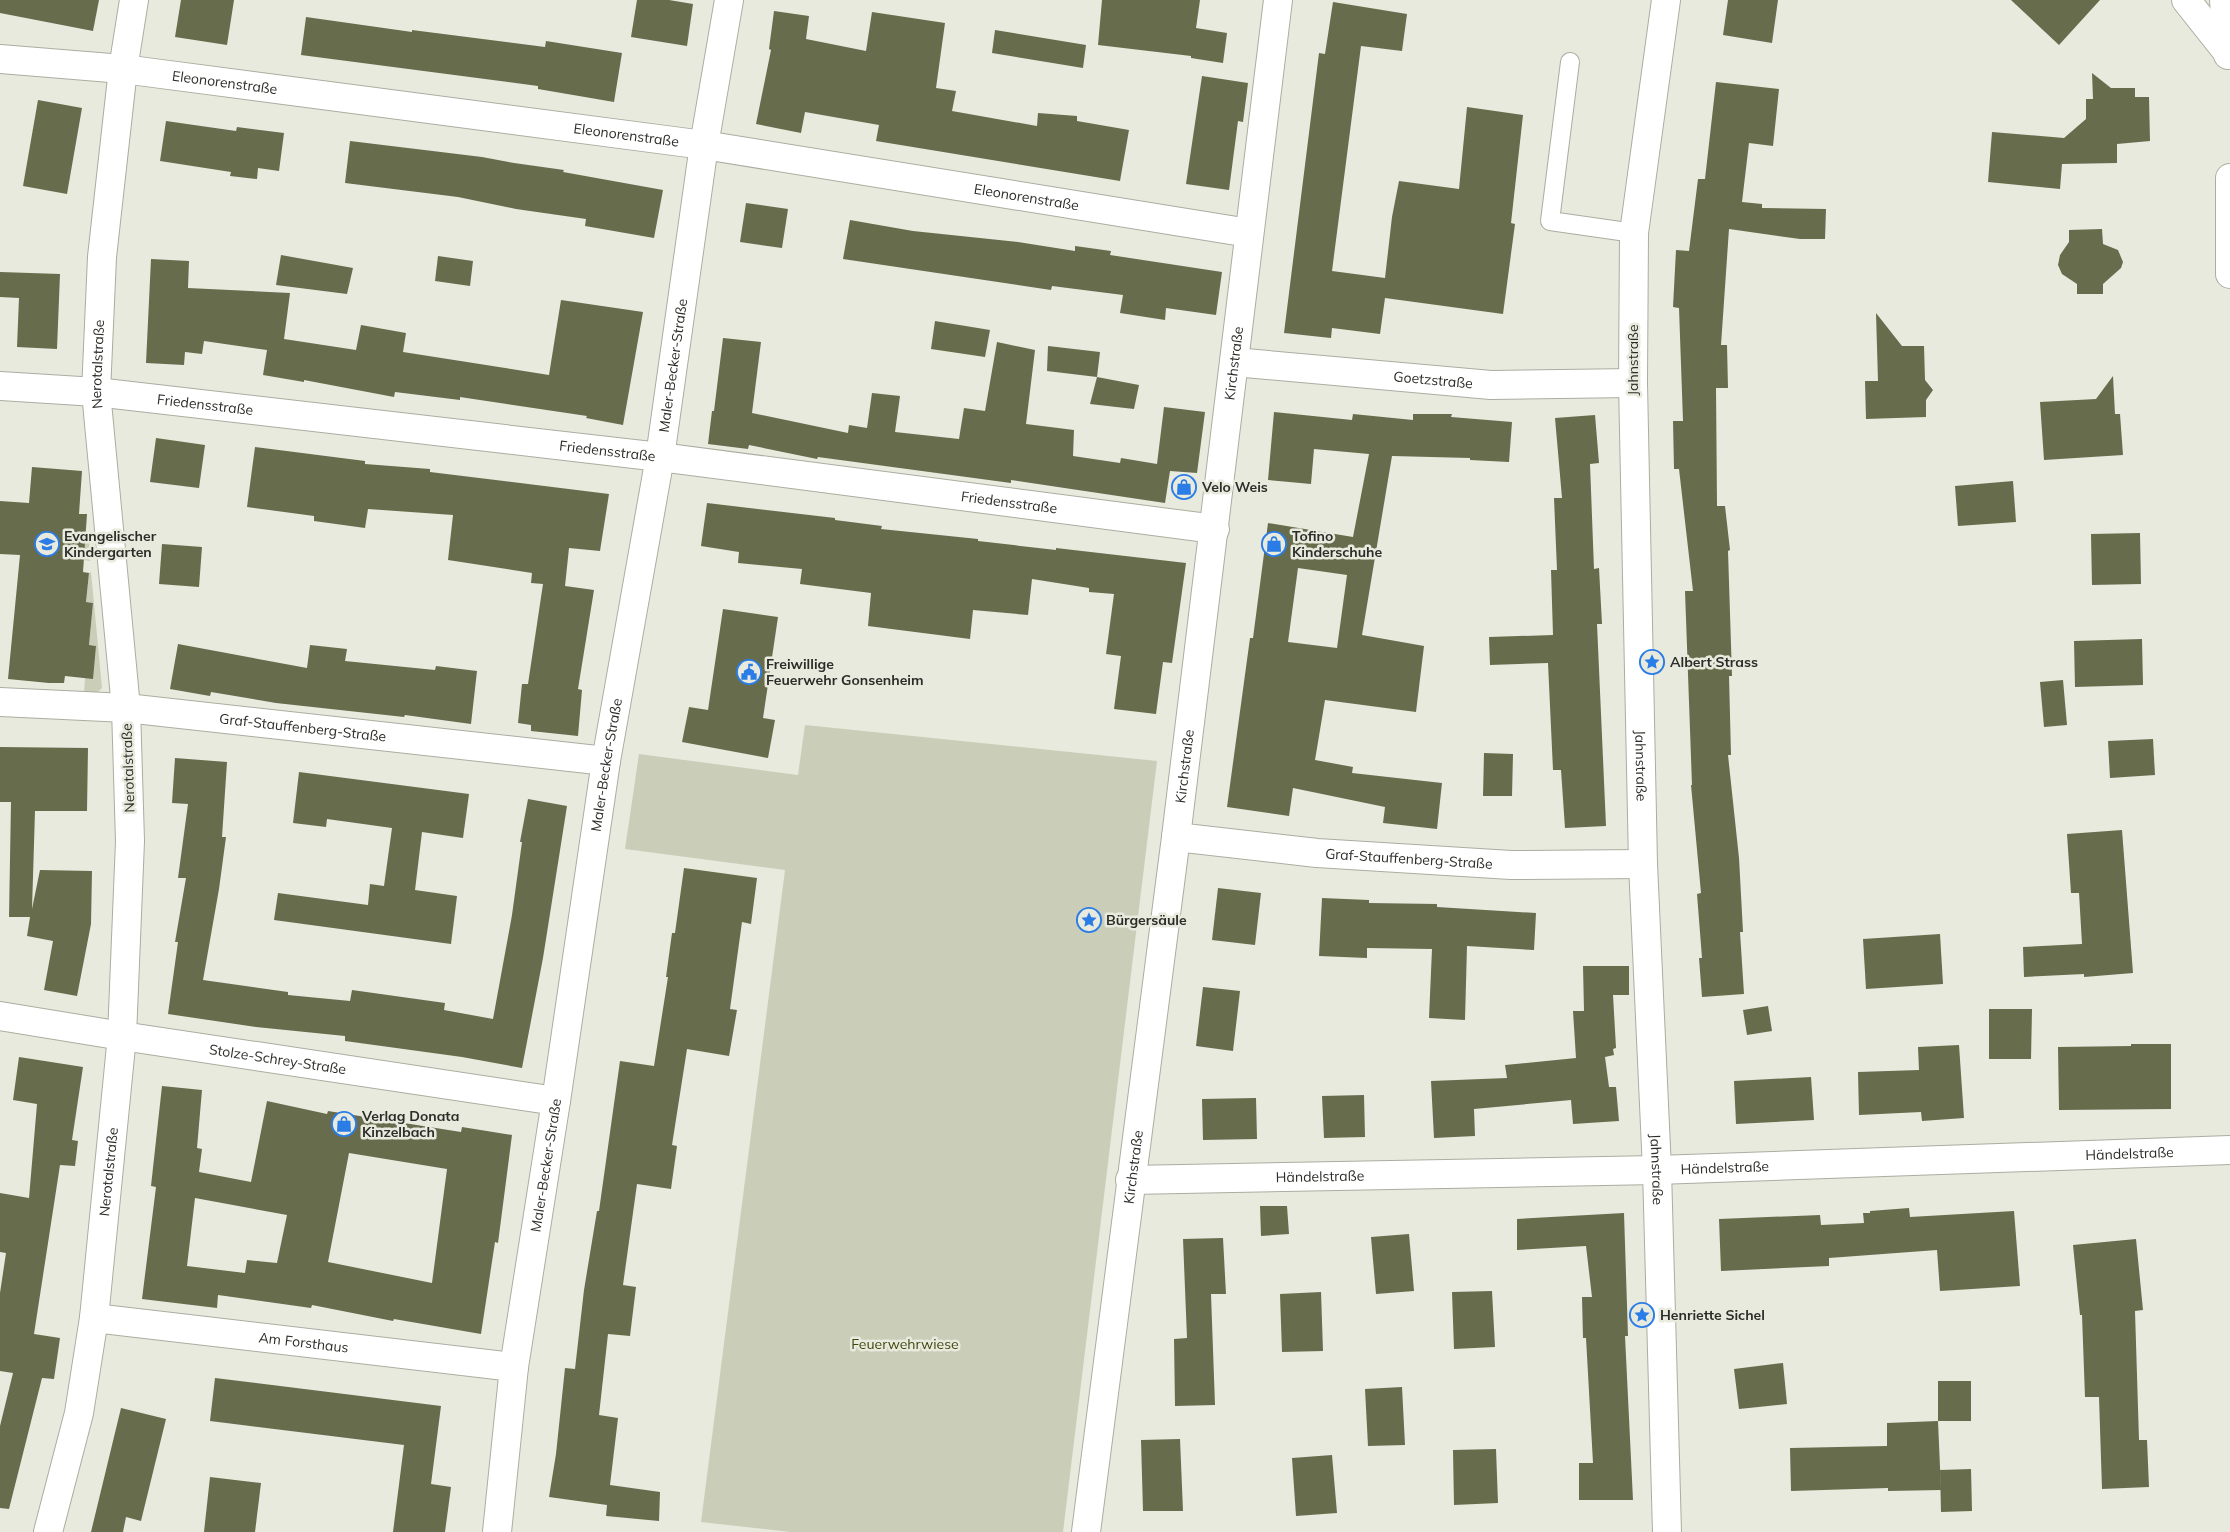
<svg xmlns="http://www.w3.org/2000/svg" width="2230" height="1532" font-family="Mulish,sans-serif">
<style>
.green{fill:#caceb8}
.building{fill:#676c4d;fill-rule:evenodd}
.lines{fill:none;stroke-linecap:round;stroke-linejoin:round}
.lane-casing{stroke:#abada1;stroke-width:20}
.street-casing{stroke:#abada1;stroke-width:30}
.secondary-casing{stroke:#abada1;stroke-width:30}
.lane{stroke:#fff;stroke-width:18}
.street{stroke:#fff;stroke-width:28}
.secondary{stroke:#fff;stroke-width:28}
.labels{text-anchor:middle;dominant-baseline:central;stroke-width:5;stroke-linejoin:round;paint-order:stroke}
.street-label{font-size:14px;fill:#2c2d28;stroke:#e8eadd}
.poi-label{font-size:14px;font-weight:bold;fill:#2c2d28;stroke:#e8eadd;text-anchor:start}
.park-label{font-size:14px;fill:#40450c;stroke:#e8eadd}
</style>
<rect width="100%" height="100%" fill="#e8eadd"/>
<g class="green">
<path d="M85,534h4l1,27 -6,-1z"/>
<path d="M91,572l11,116 -4,4h-14l1,-14 11,-32 -7,-1 4,-42 -7,-1 3,-29z"/>
<path d="M805,725l352,36 -94,771h-273l-89,-10 84,-652 -160,-21 14,-95 159,21z"/>
</g>
<g class="building">
<path d="M0,0h99l-6,31 -93,-18z"/>
<path d="M181,0h53l-7,45 -52,-8z"/>
<path d="M637,0h32l24,4 -6,42 -56,-9z"/>
<path d="M1102,0h98l-4,28 31,5 -4,30 -32,-5v-2l-93,-11z"/>
<path d="M1728,0h50l-6,43 -49,-8z"/>
<path d="M2011,0h89l-41,45z"/>
<path d="M1333,2l74,12 -5,37 -41,-5 -29,225 53,7 7,-61 7,-36 60,8 8,-82 56,8 -12,108 4,1 -12,90 -118,-16 -5,36 -48,-6 -1,10 -47,-5 35,-280 6,1z"/>
<path d="M774,11l35,5 -3,23 60,12 6,-39 73,11 -9,65 20,3 -4,20 85,15 1,-13 39,3v5l52,9 -9,51 -244,-40 3,-16 -74,-13 -4,21 -45,-9 15,-74 -2,-1z"/>
<path d="M306,17l106,15v-2l133,17 1,-6 76,12 -8,49 -76,-13v-3l-237,-31z"/>
<path d="M995,30l91,15 -3,23 -91,-15z"/>
<path d="M2092,73l19,15h24v9h14l1,44 -33,3v19l-55,1 -2,25 -72,-7 4,-50 72,6 22,-19v-20h7z"/>
<path d="M1202,76l46,7 -5,39 -5,-1 -9,69 -43,-6z"/>
<path d="M1716,82l63,7 -6,57 -24,-3 -7,59 20,2v4l64,1 -1,30h-25l-71,-10 -8,116h6l1,43h-12l1,118h8l5,44 -2,1 4,125h-3l2,79h-3l11,103 4,74h-3l4,62 -42,3 -3,-39h3l-5,-64 4,-1 -10,-108h1l-7,-194h8l-14,-122h-5l-1,-48h10l-4,-113 -6,-1 3,-57 13,1 9,-72h7z"/>
<path d="M38,100l44,8 -15,86 -44,-8z"/>
<path d="M166,121l70,10 1,-4 47,6 -5,38 -21,-3 -1,11 -27,-3 1,-4 -71,-11z"/>
<path d="M350,141l132,16 32,6 50,7 -1,2 100,18 -9,48 -69,-12 1,-7 -70,-10 -58,-12 -113,-14z"/>
<path d="M746,203l42,6 -6,39 -42,-6z"/>
<path d="M850,220l63,11 105,11 57,9v-5l36,5 -1,4 112,17 -6,43 -50,-7 -1,12 -45,-7 3,-18 -71,-9 -1,4 -208,-31z"/>
<path d="M2102,229l1,15 15,6 5,12 -2,6 -18,16v10h-26v-10l-15,-10 -4,-9 2,-10 9,-13v-12z"/>
<path d="M281,255l72,13 -6,26 -71,-9z"/>
<path d="M438,256l35,5 -3,25 -35,-5z"/>
<path d="M151,259l38,2 -1,27 102,5 -6,46 72,11 5,-25 45,8 -3,19 146,23 12,-75 82,12 -20,113 -37,-7 1,-2 -127,-19v3l-65,-8 -1,5 -90,-17v2l-41,-7 4,-25 -63,-9 -2,13 -17,-2 -1,13 -38,-2z"/>
<path d="M0,272l60,2 -3,75 -40,-2 2,-49 -19,-1z"/>
<path d="M1876,313l26,33h22l1,34 8,10 -7,10v17l-60,2 -1,-38h13z"/>
<path d="M935,321l55,9 -5,27 -54,-8z"/>
<path d="M723,338l38,4 -9,71 96,20 1,-8 18,3 5,-35 28,3 -5,36 64,7 5,-31 21,3 12,-69 38,8 -9,74 48,6 -1,26 47,7 1,-5 36,6 7,-57 41,5 -8,61 -27,-2 -5,32 -154,-23v3l-193,-26 -1,2 -68,-14 -1,4 -40,-5 4,-33h2z"/>
<path d="M1048,346l52,6 -3,25 -50,-6z"/>
<path d="M2113,376l2,38h5l3,41 -79,5 -4,-58 56,-3z"/>
<path d="M1097,377l42,8 -5,24 -44,-5z"/>
<path d="M1274,412l78,8 1,-6 60,6v-6h39l-1,3 61,5 -3,40 -39,-2v-2l-78,-2 -30,179 62,11 -8,66 -91,-12 -10,60 38,7 -1,6 90,10 -5,46 -54,-6 2,-16 -92,-19 -4,28 -62,-9 23,-169h3l15,-115 85,14 16,-83 -55,-5 -3,35 -43,-4zM1298,568l49,7 -10,73 -49,-6z"/>
<path d="M1595,415l4,48 -9,1 4,105 5,-1 3,56h-5l9,202 -41,2 -4,-58h-8l-5,-107 -58,2 -1,-28 64,-2 -2,-65h6l-3,-72h8l-7,-80z"/>
<path d="M156,438l49,7 -6,43 -49,-6z"/>
<path d="M255,447l110,14v3l65,5v3l179,22 -9,57 -31,-3 -4,38 29,4 -16,99 4,1 -4,46 -47,-5v-6l-13,-2 4,-39h6l15,-100 -12,-1 1,-10 -84,-13 5,-45 -85,-6 -3,19 -51,-7v-5l-67,-9z"/>
<path d="M32,467l50,4 -3,43h8l-4,58 6,1 -3,29 7,1 -4,42 7,1 -3,33 -28,-3 -1,7h-15l-41,-4 12,-124 -20,-1v-53l29,2z"/>
<path d="M2013,481l3,41 -58,4 -3,-40z"/>
<path d="M707,503l128,15v2l47,6 -1,3 97,10v2l78,9v-2l130,15 -14,100 -9,-1 -7,52 -42,-5 7,-53 -15,-2 8,-60 -25,-2v-4l-57,-9 -4,36 -55,-5 -3,29 -102,-13 3,-33 -71,-9 2,-15 -64,-6 1,-11 -38,-6z"/>
<path d="M2140,533l1,51 -49,1 -1,-51z"/>
<path d="M162,544l40,3 -3,40 -40,-3z"/>
<path d="M723,609l55,8 -15,101 12,2 -7,38 -86,-16 7,-35 19,3z"/>
<path d="M2142,639l1,46 -68,2 -1,-46z"/>
<path d="M178,644l129,24 3,-23 37,4 -2,12 90,9 1,-4 41,5 -6,53 -66,-9 -1,2 -128,-14 -65,-11 -1,4 -40,-7z"/>
<path d="M2063,680l4,45 -23,2 -4,-45z"/>
<path d="M2153,739l2,36 -45,3 -2,-37z"/>
<path d="M0,747l88,1 -1,63h-52l-3,98 8,-39 52,1 -1,53 -14,72 -33,-6 9,-49 -26,-5 3,-19h-21l2,-115h-11z"/>
<path d="M1484,753l29,1 -1,42h-29z"/>
<path d="M175,758l52,4 -5,75h4l-7,52 -16,91 85,12v3l62,6 2,-11 93,13 -1,7 49,9 19,-104 10,-73h-2l8,-43 39,7 -24,152 -21,110 -60,-11 -117,-16v-5l-89,-9 -88,-13 10,-72h-3l11,-64h-8l10,-74 -16,-1z"/>
<path d="M299,772l170,22 -6,44 -41,-6 -7,58 42,6 -6,48 -177,-24 4,-27 90,12 2,-21 14,2 8,-58 -65,-9 -1,8 -33,-4z"/>
<path d="M2122,830l11,143 -49,4v-3l-60,3 -1,-30 59,-3 -3,-51h-8l-4,-59z"/>
<path d="M684,868l73,10 -6,46 -9,-2 -12,87 7,1 -8,46 -42,-7 -15,96 5,1 -6,43 -34,-5 -14,101 13,2 -6,49 -22,-2 -9,81 19,3 -8,67 50,7 -1,29 -53,-5 1,-11 -58,-8 7,-43 9,-86 10,1 9,-79 13,-79h2l21,-150 34,5 14,-89h-2l6,-44h3z"/>
<path d="M1218,888l43,5 -6,52 -43,-5z"/>
<path d="M1322,898l47,2v3l68,1v3l99,6 -2,37 -67,-4 -2,74 -36,-2 3,-69 -65,-1v10l-48,-2z"/>
<path d="M1940,934l3,50 -77,5 -3,-50z"/>
<path d="M1583,966h46v29h-16l3,53 -3,1 1,6 -9,2 4,30h7l3,34 -46,3 -2,-24 -97,9 1,27 -41,2 -3,-57 76,-3 -2,-13 71,-7 -3,-47h11z"/>
<path d="M1203,987l37,4 -7,60 -37,-5z"/>
<path d="M1768,1006l4,25 -25,4 -4,-25z"/>
<path d="M1989,1009h43l-1,50h-42z"/>
<path d="M2131,1044h40v65l-112,1 -1,-63 73,-1z"/>
<path d="M1959,1045l5,73 -42,3 -1,-9 -62,3 -1,-43 61,-2 -1,-23z"/>
<path d="M19,1057l64,10 -11,73 6,1 -3,25 -15,-1 -26,169 26,4 -6,41 -12,-1 -33,131 -9,-1v-82l13,-53 -13,-2v-78l6,-40 -6,-1v-59l29,5 8,-94 -24,-4z"/>
<path d="M1811,1077l3,43 -78,4 -2,-43z"/>
<path d="M162,1086l40,4 -5,58 5,1 -3,23 52,10 16,-81 60,13 1,-3 133,21 1,-5 50,8 -14,108 -3,-1 -14,92 -87,-15 -1,2 -81,-16 -1,3 -93,-13 -1,13 -75,-9 14,-112 -5,-1zM349,1153l98,16 -15,114 -104,-21zM195,1198l92,17 -10,48 -30,-3 -2,13 -58,-7z"/>
<path d="M1364,1095l1,42 -41,1 -2,-42z"/>
<path d="M1256,1098l1,41 -54,1 -1,-41z"/>
<path d="M1260,1206h27l2,28 -28,2z"/>
<path d="M1909,1208l1,9 104,-6 6,75 -80,5 -3,-41 -108,8v8l-108,5 -2,-52 101,-4 1,10 43,-2 -1,-10h7v-2z"/>
<path d="M1624,1213l4,123h-3l8,164h-54v-37h14l-7,-125h-3l-1,-41h10l-6,-51 -69,4v-31z"/>
<path d="M1409,1234l5,57 -38,3 -5,-57z"/>
<path d="M1223,1238l3,56h-15l4,111 -40,1 -1,-67 13,-1 -4,-99z"/>
<path d="M2136,1239l7,71 -8,1 4,129h8l2,47 -47,2 -3,-92h-14l-3,-82h-2l-7,-70z"/>
<path d="M1492,1291l3,56 -41,2 -2,-57z"/>
<path d="M1321,1292l2,59 -41,1 -2,-58z"/>
<path d="M1783,1363l4,41 -48,5 -5,-40z"/>
<path d="M215,1378l226,28 -10,78 20,3 -6,45h-52l11,-87 -194,-24z"/>
<path d="M1938,1381h33v40h-33l3,69 -53,1v-3l-97,3 -1,-43 97,-2v-23l51,-2z"/>
<path d="M1402,1387l3,58 -37,1 -3,-57z"/>
<path d="M121,1408l45,11 -25,102 -15,-4 -3,15h-32z"/>
<path d="M1180,1439l3,72h-40l-2,-71z"/>
<path d="M1496,1449l2,54 -44,2 -1,-55z"/>
<path d="M1332,1455l5,58 -41,3 -4,-58z"/>
<path d="M1971,1469l1,42 -31,1 -1,-42z"/>
<path d="M210,1477l51,6 -6,49h-51z"/>
</g>
<g class="lines">
<defs>
<path id="lane" d="M1570,62l-20,159 84,12"/>
<g id="street">
<path id="s1" d="M1666,0l-32,233 -1,150 10,481 14,306 10,362"/>
<path id="s2" d="M0,59l123,10 581,76 545,88"/>
<path d="M2230,178v96"/>
<path id="s3" d="M1234,362l257,23 142,-2"/>
<path id="s4" d="M0,386l96,6 564,65 555,72"/>
<path id="s5" d="M0,702l126,6 480,53"/>
<path id="s6" d="M1176,837l141,16 194,12 132,-1"/>
<path id="s7" d="M0,1016l122,20 434,65"/>
<path id="s8" d="M1130,1180l527,-10 573,-20"/>
<path id="s9" d="M94,1318l420,49"/>
<path id="s10" d="M48,1532l31,-119 15,-95 28,-282 8,-195 -4,-133 -30,-316 6,-135 21,-188 11,-69"/>
<path id="s11" d="M497,1532l17,-165 42,-266 50,-340 54,-304 44,-312 25,-145"/>
<path id="s12" d="M1086,1532l90,-695 102,-837"/>
</g>
<g id="secondary">
<path d="M2186,0l42,53"/>
<path d="M2224,0l4,55"/>
</g>
</defs>
<use href="#lane" class="lane-casing"/>
<use href="#street" class="street-casing"/>
<use href="#secondary" class="secondary-casing"/>
<use href="#lane" class="lane"/>
<use href="#street" class="street"/>
<use href="#secondary" class="secondary"/>
</g>
<defs>
<symbol id="shop-ring" viewBox="-11 -11 22 22"><circle r="9.5" fill="#e8eadd" stroke="#2a7ce7" stroke-width="1.5"/><path d="M-5-2.5h2.3a2.7 3.5 0 0 1 5.4 0H5L5.5 6h-11ZM-1.5-2.5h3a1.5 2.3 0 0 0-3 0Z" fill="#2a7ce7"/></symbol>
<symbol id="school-ring" viewBox="-11 -11 22 22"><circle r="9.5" fill="#e8eadd" stroke="#2a7ce7" stroke-width="1.5"/><path d="M0-5L7-2L0 1L-7-2ZM-4 1L0 2.5L4 1V4Q0 6-4 4Z" fill="#2a7ce7"/></symbol>
<symbol id="sight-ring" viewBox="-11 -11 22 22"><circle r="9.5" fill="#e8eadd" stroke="#2a7ce7" stroke-width="1.5"/><path d="M0-6L1.8-2.2L6-1.7L2.9 1.2L3.7 5.4L0 3.3L-3.7 5.4L-2.9 1.2L-6-1.7L-1.8-2.2Z" fill="#2a7ce7"/></symbol>
<symbol id="civic-ring" viewBox="-11 -11 22 22"><circle r="9.5" fill="#e8eadd" stroke="#2a7ce7" stroke-width="1.5"/><path d="M-.6-6.5H3V-4.5H.6V-3L4-1V1h2V6H-6V1h2V-1L-.6-3ZM-1.2 2.5V6h2.4V2.5Z" fill="#2a7ce7"/></symbol>
</defs>
<g fill-rule="evenodd">
<use href="#shop-ring" x="1170" y="473" width="28" height="28"/>
<use href="#school-ring" x="33" y="530" width="28" height="28"/>
<use href="#shop-ring" x="1260" y="530" width="28" height="28"/>
<use href="#sight-ring" x="1638" y="648" width="28" height="28"/>
<use href="#civic-ring" x="735" y="658" width="28" height="28"/>
<use href="#sight-ring" x="1075" y="906" width="28" height="28"/>
<use href="#shop-ring" x="330" y="1110" width="28" height="28"/>
<use href="#sight-ring" x="1628" y="1301" width="28" height="28"/>
</g>
<g class="labels">
<g class="street-label">
<text stroke="none"><textPath href="#s2" startOffset="226">Eleonorenstraße</textPath></text>
<text stroke="none"><textPath href="#s2" startOffset="631">Eleonorenstraße</textPath></text>
<text stroke="none"><textPath href="#s2" startOffset="1036">Eleonorenstraße</textPath></text>
<text transform="translate(1633 360) rotate(-90)">Jahnstraße</text>
<text stroke="none"><textPath href="#s10" startOffset="1176">Nerotalstraße</textPath></text>
<text stroke="none"><textPath href="#s12" startOffset="1178">Kirchstraße</textPath></text>
<text stroke="none"><textPath href="#s11" startOffset="1180">Maler-Becker-Straße</textPath></text>
<text stroke="none"><textPath href="#s3" startOffset="200">Goetzstraße</textPath></text>
<text stroke="none"><textPath href="#s4" startOffset="206">Friedensstraße</textPath></text>
<text stroke="none"><textPath href="#s4" startOffset="611">Friedensstraße</textPath></text>
<text stroke="none"><textPath href="#s4" startOffset="1016">Friedensstraße</textPath></text>
<text stroke="none"><textPath href="#s5" startOffset="304">Graf-Stauffenberg-Straße</textPath></text>
<text stroke="none"><textPath href="#s11" startOffset="775">Maler-Becker-Straße</textPath></text>
<text stroke="none"><textPath href="#s1" startOffset="768">Jahnstraße</textPath></text>
<text stroke="none"><textPath href="#s12" startOffset="772">Kirchstraße</textPath></text>
<text transform="translate(128 768) rotate(-92)">Nerotalstraße</text>
<text stroke="none"><textPath href="#s6" startOffset="234">Graf-Stauffenberg-Straße</textPath></text>
<text stroke="none"><textPath href="#s7" startOffset="281">Stolze-Schrey-Straße</textPath></text>
<text stroke="none"><textPath href="#s8" startOffset="1000">Händelstraße</textPath></text>
<text stroke="none"><textPath href="#s11" startOffset="370">Maler-Becker-Straße</textPath></text>
<text stroke="none"><textPath href="#s12" startOffset="368">Kirchstraße</textPath></text>
<text stroke="none"><textPath href="#s8" startOffset="595">Händelstraße</textPath></text>
<text stroke="none"><textPath href="#s1" startOffset="1172">Jahnstraße</textPath></text>
<text stroke="none"><textPath href="#s10" startOffset="366">Nerotalstraße</textPath></text>
<text stroke="none"><textPath href="#s8" startOffset="190">Händelstraße</textPath></text>
<text stroke="none"><textPath href="#s9" startOffset="211">Am Forsthaus</textPath></text>
</g>
<g class="poi-label">
<text x="1202" y="487">Velo Weis</text>
<text x="64" y="536">Evangelischer<tspan x="64" dy="16">Kindergarten</tspan></text>
<text x="1292" y="536">Tofino<tspan x="1292" dy="16">Kinderschuhe</tspan></text>
<text x="1670" y="662">Albert Strass</text>
<text x="766" y="664">Freiwillige<tspan x="766" dy="16">Feuerwehr Gonsenheim</tspan></text>
<text x="1106" y="920">Bürgersäule</text>
<text x="362" y="1116">Verlag Donata<tspan x="362" dy="16">Kinzelbach</tspan></text>
<text x="1660" y="1315">Henriette Sichel</text>
</g>
<g class="park-label">
<text x="905" y="1344">Feuerwehrwiese</text>
</g>
</g>
</svg>
